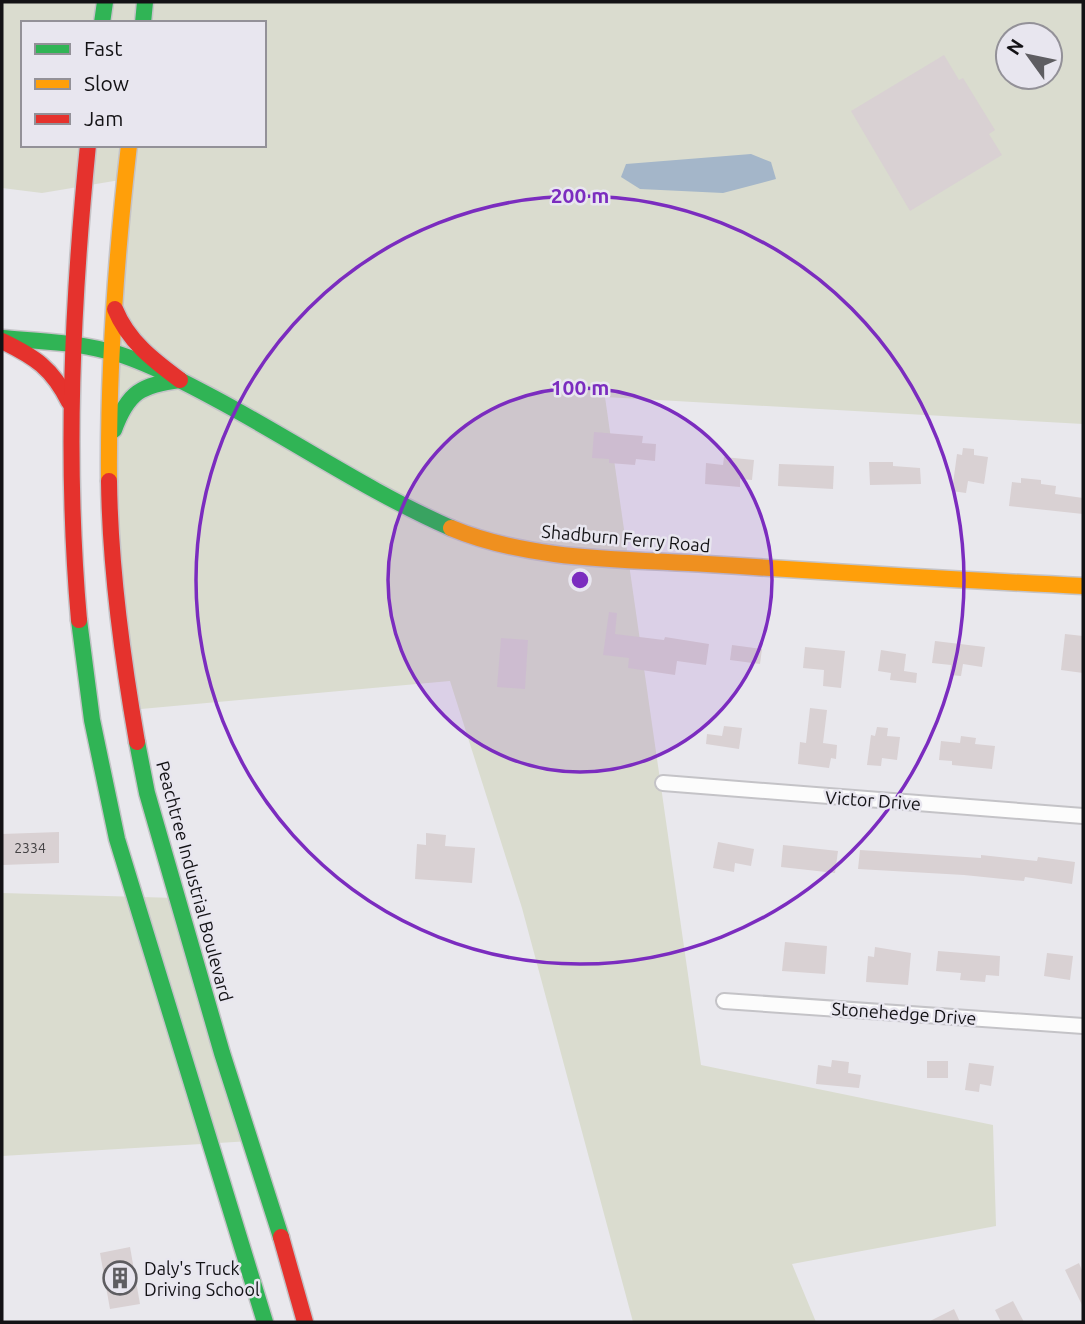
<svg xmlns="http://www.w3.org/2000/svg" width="1085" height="1324" font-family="Ubuntu,sans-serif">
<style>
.green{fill:#dadccf;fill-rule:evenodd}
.water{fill:#a4b6c9}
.building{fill:#d9d1d3}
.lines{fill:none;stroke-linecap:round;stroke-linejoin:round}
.street-casing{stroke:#c4c3c7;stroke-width:18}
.fast-casing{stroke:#c4c3c7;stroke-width:19}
.slow-casing{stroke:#c4c3c7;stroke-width:19}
.jam-casing{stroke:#c4c3c7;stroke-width:19}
.street{stroke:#fcfcfc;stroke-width:14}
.fast{stroke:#30b455;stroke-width:16}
.slow{stroke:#ff9f0a;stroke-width:16}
.jam{stroke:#e5322d;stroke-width:16}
.ring{fill:none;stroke:#7b2cbf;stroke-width:3.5}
.labels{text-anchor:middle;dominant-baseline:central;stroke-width:5;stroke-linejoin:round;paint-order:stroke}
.number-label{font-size:14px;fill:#444244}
.street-label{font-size:18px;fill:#131215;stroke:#e8e6ef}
.poi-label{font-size:18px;fill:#131215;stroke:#e8e6ef;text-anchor:start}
.centre{fill:#7b2cbf;stroke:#e8e6ef;stroke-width:3.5}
.ring-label{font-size:21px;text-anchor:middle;font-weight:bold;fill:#7b2cbf;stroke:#e8e6ef;stroke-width:5;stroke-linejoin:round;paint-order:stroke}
</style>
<rect width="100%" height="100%" fill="#e9e8ed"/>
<g class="green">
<path d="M2,2h1081v422l-478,-27 96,668 292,60 3,101 -204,38 24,58h-183l-111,-414 -72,-227 -309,28 -35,-192 20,-338 -84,14 -40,-5zM23,23h241v122h-241zM1008,35h42v42h-42z"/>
<path d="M2,893l174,5 75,243 -249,15z"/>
</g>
<path class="water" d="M751,154l20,8 5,17 -53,14 -83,-4 -19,-12 5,-13z"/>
<g class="building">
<path d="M944,55l15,25 4,-2 32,52 -6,4 13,21 -92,56 -59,-100z"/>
<path d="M594,432l49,4 -1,7 14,1 -1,17 -19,-2 -1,6 -26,-2v-4l-17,-1z"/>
<path d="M963,448l11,1v6l14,2 -4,27 -16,-3 -2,12 -14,-2 5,-37 5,1z"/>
<path d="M724,457l30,3 -2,20 -12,-1v8l-35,-3 1,-21 17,2z"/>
<path d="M869,462h24v4l27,2 1,16 -51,1z"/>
<path d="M779,464l55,2 -1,23 -55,-3z"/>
<path d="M1021,478l20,2v4l15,2 -1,8 28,4v16l-74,-8 3,-24 9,1z"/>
<path d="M609,612l8,1 -2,21 49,6 1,-3 44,7 -3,21 -29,-4 -2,14 -47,-7 1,-10 -26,-3z"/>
<path d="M1065,634l18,2v37l-22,-3z"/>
<path d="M501,638l27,2 -3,49 -28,-2z"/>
<path d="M935,641l50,6 -3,20 -19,-3 -2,12 -11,-1 1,-10 -19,-2z"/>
<path d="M732,645l30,4 -2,15 -30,-4z"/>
<path d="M805,647l40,4 -4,37 -18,-2 1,-16 -21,-2z"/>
<path d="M881,650l25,4 -2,17 13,2 -1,10 -26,-3 1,-7 -13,-2z"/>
<path d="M810,708l17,2 -4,33 14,2 -1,14 -5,-1 -2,10 -31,-4 2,-22 6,1z"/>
<path d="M724,726l18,2 -3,21 -33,-5 1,-10 15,2z"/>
<path d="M877,727l11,1 -1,8 13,1 -3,23 -15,-2 -1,8 -14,-1 4,-30 4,1z"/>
<path d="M961,736l15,2 -1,6 20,2 -3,23 -40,-4v-4l-13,-1 2,-19 19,2z"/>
<path d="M59,832v31l-57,2v-31z"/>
<path d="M426,833l20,2 -1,11 30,2 -3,35 -57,-4 2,-35 9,1z"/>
<path d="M718,842l36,7 -3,17 -16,-3 -1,9 -21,-4z"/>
<path d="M783,845l55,6 -3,22 -54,-6z"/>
<path d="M860,850l121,8v-3l56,6 1,-4 37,5 -3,22 -47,-7 -1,4 -60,-6 -106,-6z"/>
<path d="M785,942l42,4 -2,28 -43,-3z"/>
<path d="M875,947l36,6 -3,32 -42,-3 2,-26 6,1z"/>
<path d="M938,951l62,5 -1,20 -13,-1 -1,7 -25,-2 1,-7 -25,-2z"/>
<path d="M1047,953l26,3 -3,24 -26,-4z"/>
<path d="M832,1060l17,2 -1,11 13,2 -2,13 -43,-4 2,-19 13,2z"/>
<rect x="927" y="1061" width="21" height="17"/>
<path d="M969,1063l25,3 -3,20 -11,-2 -1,8 -14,-2z"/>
<path d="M130,1247l10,57 -30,5 -10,-56z"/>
<path d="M1079,1263l4,10v34l-18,-37z"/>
<path d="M1013,1301l11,21h-23l-6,-12z"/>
<path d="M954,1309l6,13h-32z"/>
</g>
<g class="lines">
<defs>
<g id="street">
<path d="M663,783l420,33"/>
<path d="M724,1001l359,25"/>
</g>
<g id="fast">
<path d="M102,23l3,-21"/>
<path d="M143,23l2,-21"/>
<path d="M2,338c35,3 71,4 105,13 32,7 77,31 107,47 79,42 155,94 237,130"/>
<path d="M114,430c14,-38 27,-45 66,-50"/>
<path d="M79,620l13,100 25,119 148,483"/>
<path d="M137,742l10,51 75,260 59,184"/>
</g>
<g id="slow">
<path d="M109,481c-1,-113 7,-224 20,-336"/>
<path d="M451,528c79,33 172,31 256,36 125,8 251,16 376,22"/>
</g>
<g id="jam">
<path d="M115,309c13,32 38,51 65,71"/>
<path d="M2,341c33,16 50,27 67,61"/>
<path d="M109,481c1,88 13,175 28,261"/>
<path d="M79,620c-14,-159 -7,-316 9,-475"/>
<path d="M281,1237l24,85"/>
</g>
</defs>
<use href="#street" class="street-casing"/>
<use href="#fast" class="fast-casing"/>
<use href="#slow" class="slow-casing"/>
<use href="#jam" class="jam-casing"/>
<use href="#street" class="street"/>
<use href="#fast" class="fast"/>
<use href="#slow" class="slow"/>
<use href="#jam" class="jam"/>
</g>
<circle cx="580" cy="580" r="192" fill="#7b2cbf" fill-opacity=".12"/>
<g class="ring">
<circle cx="580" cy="580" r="192"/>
<circle cx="580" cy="580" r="384"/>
</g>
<defs>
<symbol id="building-ring" viewBox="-11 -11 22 22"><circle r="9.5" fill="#e8e6ef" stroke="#5e5d61" stroke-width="1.5"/><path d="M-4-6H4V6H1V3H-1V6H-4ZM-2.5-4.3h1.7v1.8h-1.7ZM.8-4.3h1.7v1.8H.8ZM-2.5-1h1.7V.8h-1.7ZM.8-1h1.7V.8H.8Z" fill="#5e5d61"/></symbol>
</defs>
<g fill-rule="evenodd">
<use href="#building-ring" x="101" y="1259" width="38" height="38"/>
</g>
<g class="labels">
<g class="number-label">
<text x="30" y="848">2334</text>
</g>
<g class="street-label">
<text transform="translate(626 538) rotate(5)">Shadburn Ferry Road</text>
<text transform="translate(873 800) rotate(4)">Victor Drive</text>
<text transform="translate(195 881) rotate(75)">Peachtree Industrial Boulevard</text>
<text transform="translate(904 1013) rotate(4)">Stonehedge Drive</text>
</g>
<g class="poi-label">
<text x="144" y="1268">Daly's Truck<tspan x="144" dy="21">Driving School</tspan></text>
</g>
</g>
<circle cx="580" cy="580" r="10" class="centre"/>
<g class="ring-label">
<text x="580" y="203">200 m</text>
<text x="580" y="395">100 m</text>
</g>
<rect width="1085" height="1324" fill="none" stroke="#131215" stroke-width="7"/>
<rect x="21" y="21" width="245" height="126" fill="#e8e6ef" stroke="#939198" stroke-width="2"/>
<rect x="35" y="44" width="35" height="10" fill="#30b455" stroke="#939198" stroke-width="2"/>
<text x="84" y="56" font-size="21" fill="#131215">Fast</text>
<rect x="35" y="79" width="35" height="10" fill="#ff9f0a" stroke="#939198" stroke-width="2"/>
<text x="84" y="91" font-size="21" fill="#131215">Slow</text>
<rect x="35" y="114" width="35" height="10" fill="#e5322d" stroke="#939198" stroke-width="2"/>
<text x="84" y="126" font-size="21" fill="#131215">Jam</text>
<g transform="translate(1029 56) rotate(303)"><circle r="33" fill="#e8e6ef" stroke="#939198" stroke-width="2"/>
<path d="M0-5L12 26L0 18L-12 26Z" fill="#5e5d61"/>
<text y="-10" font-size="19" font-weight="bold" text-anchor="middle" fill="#131215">N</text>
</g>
</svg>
